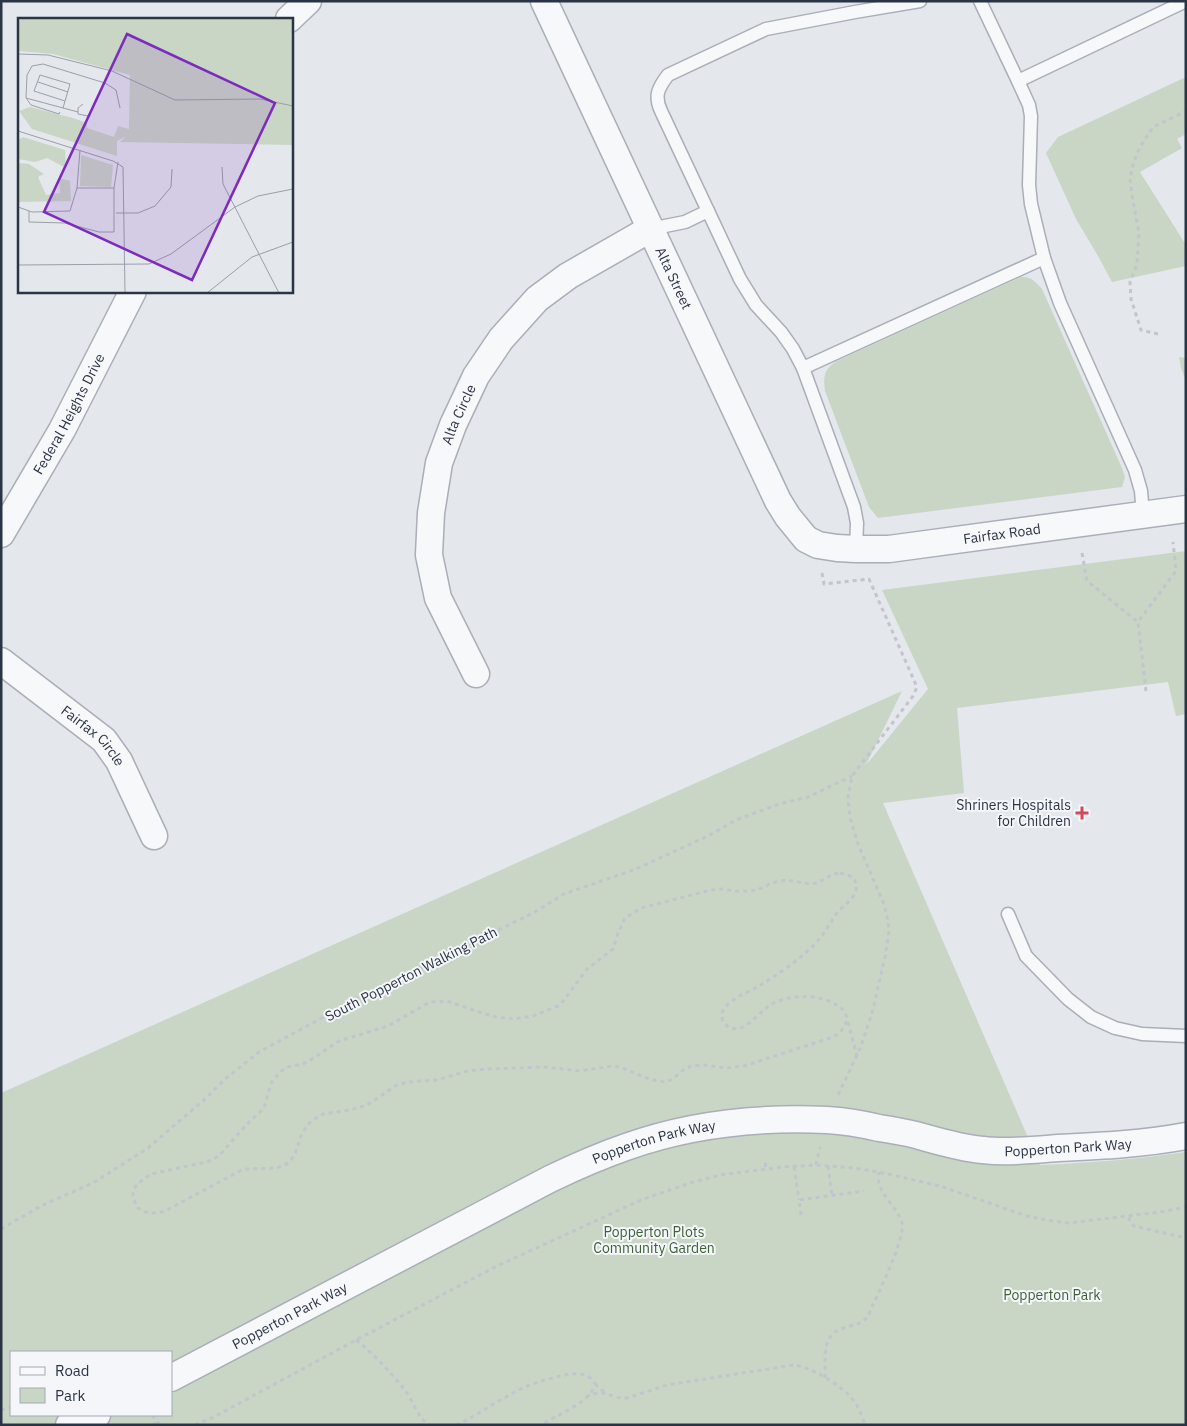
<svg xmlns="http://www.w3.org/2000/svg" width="1187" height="1426" font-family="'IBM Plex Sans',sans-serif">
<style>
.green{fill:#c9d6c5;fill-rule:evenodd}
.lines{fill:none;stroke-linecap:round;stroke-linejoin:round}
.service-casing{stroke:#a9aeb7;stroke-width:15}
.minor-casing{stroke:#a9aeb7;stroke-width:29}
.path{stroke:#c2c5cb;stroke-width:3;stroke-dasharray:4 4;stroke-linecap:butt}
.service{stroke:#f7f8fa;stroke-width:12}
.minor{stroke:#f7f8fa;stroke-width:26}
.poi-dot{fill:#d1495b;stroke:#f4f6f9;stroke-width:2}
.labels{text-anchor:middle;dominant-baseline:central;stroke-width:4;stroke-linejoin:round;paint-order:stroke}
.street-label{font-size:14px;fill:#2b3445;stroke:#f4f6f9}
.poi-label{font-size:14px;fill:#2b3445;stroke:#f4f6f9;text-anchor:end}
.park-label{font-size:14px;fill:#3f6138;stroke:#f4f6f9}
.inset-road{fill:none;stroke:#9a9fa9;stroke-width:1}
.view{fill:#7b2cbf;fill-opacity:0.15;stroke:#7b2cbf;stroke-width:2.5}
.inset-edge{fill:none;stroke:#2b3445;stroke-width:2.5}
</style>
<rect width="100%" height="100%" fill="#e4e7ec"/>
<g class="green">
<path d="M1186,77v57l-9,5 5,9 -42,24 46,73v21l-74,16 -14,-26 -22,-37 -30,-66 12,-16z"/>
<path d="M1021,277c10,-1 15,5 21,12l80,179 3,9 -3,10 -244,31 -9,-11 -44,-116c-2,-15 -1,-22 12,-30z"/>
<path d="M1179,357l7,1v23l-5,-13z"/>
<path d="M1186,551v163l-10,2 -8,-34 -211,26 7,85 -81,10 157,362c49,-2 97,-6 146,-13v273h-1185v-332l901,-402 -36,74 62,-76 -46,-99zM11,1352h160v63h-160z"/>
</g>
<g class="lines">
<defs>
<g id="service">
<path d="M980,1l38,80"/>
<path d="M650,229l35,-7 23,-11"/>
<path d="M803,368l241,-110"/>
<path d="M1143,514l-2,-23 -6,-21 -75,-167 -16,-45 -13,-54 -2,-19 2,-69 -2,-11 -11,-24 168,-80"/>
<path d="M856,549l1,-26 -3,-16 -51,-139 -10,-19 -12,-17 -25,-27 -16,-26 -79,-168c-7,-15 -3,-23 7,-36l98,-46 89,-17 65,-11"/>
<path d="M1008,914l18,42 42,43 23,18 24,11 27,6 44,2"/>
</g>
<g id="minor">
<path id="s1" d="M544,1l234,500 10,16 18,22 12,6 19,3 19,1h33l297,-40"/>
<path d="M289,19l19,-18"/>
<path id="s2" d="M1,534l61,-104 71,-139"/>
<path id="s3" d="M1,661l103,79 15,21 35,75"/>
<path id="s4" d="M476,674l-38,-76 -9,-43 2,-42 8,-50 14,-38 23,-49 25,-37 36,-40 31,-23 82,-47"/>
<path id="s5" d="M171,1378l379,-199c25,-12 50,-23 76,-32 64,-23 134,-30 201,-27 18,1 35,4 52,8 13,2 25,4 37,7 22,6 44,13 67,15 23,3 51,0 75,-2 43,-2 86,-4 128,-12"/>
<path d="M69,1425l28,-10"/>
</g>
</defs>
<use href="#service" class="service-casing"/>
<use href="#minor" class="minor-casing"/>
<g class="path">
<path d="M1158,334l-17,-4 -10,-31 -1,-17 7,-18 2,-31 -7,-38 -2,-16 3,-15 7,-17 13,-20 33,-16"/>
<path d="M1082,553l5,28 51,41"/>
<path d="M822,573l2,11 45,-5 48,108 -4,9 -61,80 -4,22 2,19 8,27 26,60 4,17 1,10 -4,26 -13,56 -12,36 -22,46"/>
<path d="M1146,691l-8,-69 38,-51 -3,-29"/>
<path d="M840,873c10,2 18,5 16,17 -2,9 -13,16 -19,23 -6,8 -10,17 -17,25 -12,16 -45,39 -63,49 -10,6 -33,14 -35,27 -1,12 12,18 21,13 9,-5 16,-13 23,-19 18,-14 50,-15 69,-4 7,4 12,8 12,17l-7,12 -7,4 -89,29 -17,2 -23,-3 -13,1 -8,4 -10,9 -8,3 -16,-3 -29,-12 -8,-1 -32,5 -34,-4 -60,2 -19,2 -30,9 -29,2 -11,3 -30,20 -17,5 -27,4 -12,7 -9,12 -7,21 -4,6 -6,5 -9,3 -30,1 -6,2 -75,40 -8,2h-9l-10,-5 -5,-10v-7l4,-7 14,-10 56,-12 12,-6 28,-32 17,-16 7,-25 9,-11 7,-5 16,-3 6,-3 30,-20 49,-15 42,-24 17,-1 35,12 14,4 17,2 20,-3 25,-10 6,-6 23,-31 26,-20 5,-16 7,-15 16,-10 70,-18 12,-1 12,2h16l11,-3 9,-5 16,-3 22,4 8,-1 16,-9z"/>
<path d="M848,1022l9,34"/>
<path d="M765,1163l1,7"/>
<path d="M816,1165l4,-18"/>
<path d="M828,1166l4,29"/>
<path d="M794,1167l5,33"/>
<path d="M801,1215l-2,-15 65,-9"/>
<path d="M1129,1217l1,5 4,4 52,12"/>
<path d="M1,1229l42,-24 50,-22 55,-35 58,-50 19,-19 34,-27 120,-65 27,-10 19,-11 110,-54 29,-18 72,-25 72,-33 28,-16 43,-16 29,-7 44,-21"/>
<path d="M356,1340c19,15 34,32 49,50 8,11 13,28 24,35"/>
<path d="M825,1378c1,-26 -5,-45 25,-52 8,-2 13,-3 18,-10 7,-17 38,-77 34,-93 -4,-14 -19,-25 -23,-40 -1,-3 0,-8 0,-11"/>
<path d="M595,1384l9,8"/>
<path d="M586,1397c21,-10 22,2 41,1l40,-13 126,-20c17,1 50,21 60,35 6,7 9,16 12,25"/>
<path d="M1,1410l10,-3"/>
<path d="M152,1415l5,7 6,3"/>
<path d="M153,1425l4,-3"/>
<path d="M195,1425l17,-7 144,-78 141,-74 144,-66 52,-18 27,-7 62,-8 34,-2 38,3 25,4 61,14 87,30 19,4 23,3 91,-11 26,-5"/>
<path d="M456,1425c21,-9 40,-24 61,-34 15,-8 31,-12 47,-16 12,-2 25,-3 31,9 -4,19 -39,31 -54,41"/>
</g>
<use href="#service" class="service"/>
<use href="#minor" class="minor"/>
</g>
<path class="poi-dot" d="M1079.5 805.5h5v5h5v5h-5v5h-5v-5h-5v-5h5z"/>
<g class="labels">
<g class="street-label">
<text stroke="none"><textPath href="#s1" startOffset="306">Alta Street</textPath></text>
<text stroke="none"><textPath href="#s2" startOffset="138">Federal Heights Drive</textPath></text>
<text stroke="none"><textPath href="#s4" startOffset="274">Alta Circle</textPath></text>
<text stroke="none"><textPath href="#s1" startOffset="798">Fairfax Road</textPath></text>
<text stroke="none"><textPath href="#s3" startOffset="119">Fairfax Circle</textPath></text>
<text transform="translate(411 974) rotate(-27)">South Popperton Walking Path</text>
<text stroke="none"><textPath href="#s5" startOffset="539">Popperton Park Way</textPath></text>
<text stroke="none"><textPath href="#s5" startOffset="959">Popperton Park Way</textPath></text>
<text stroke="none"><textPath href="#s5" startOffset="134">Popperton Park Way</textPath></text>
</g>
<g class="poi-label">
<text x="1071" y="805">Shriners Hospitals<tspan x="1071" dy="16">for Children</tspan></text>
</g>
<g class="park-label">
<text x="654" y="1232">Popperton Plots<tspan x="654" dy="16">Community Garden</tspan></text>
<text x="1052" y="1295">Popperton Park</text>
</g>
</g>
<g transform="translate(18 18)">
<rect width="275" height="275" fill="#e4e7ec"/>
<path d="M3,0h272v127l-173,-3 6,-6 -9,5v15l-85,-27 -13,-18 11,-4 43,11 14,5v5l27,9 4,-11 11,3 1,-54 -77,-21 -34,-3 -1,-27zM5,119l42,13 1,18 -19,-10 -12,4 -17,-3v-19zM63,137l32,10 -2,22 -31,-1zM0,145l11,1 15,10 -6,3 8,18 14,-2 -1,-15 11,3 1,20 -53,1z" fill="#c9d6c5"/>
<path class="inset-road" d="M0,36l30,1 64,16 63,29 85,-1 33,7M20,64l30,10M8,80l5,7 28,9 1,-2M65,86l-5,4v6l10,2M45,90l2,-7 -31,-10 6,-16 30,9 -5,17M60,94l-52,-14 1,-23 5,-9 11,-2 62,19 11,7 4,18M0,113l95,30 10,6 2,126M204,149l1,17 56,109M59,170h37M0,189l14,5 38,-1 7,-23 3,-38M11,193v11l36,1 34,9h15v-44l4,-26M98,195h22l17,-7 16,-19 1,-18M0,247l131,-1 22,-10 64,-47 23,-11 35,-7M189,275l45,-36 41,-15"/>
<path class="view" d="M109,16l148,69 -83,177 -148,-68z"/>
<rect width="275" height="275" class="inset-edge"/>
</g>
<rect width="1187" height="1426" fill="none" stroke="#2b3445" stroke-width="5"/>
<rect x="10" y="1351" width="162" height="65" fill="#f4f6f9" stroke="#a4a8b1"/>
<rect x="20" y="1367" width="25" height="8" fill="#f7f8fa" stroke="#a4a8b1"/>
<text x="55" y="1376" font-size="15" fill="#2b3445">Road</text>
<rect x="20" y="1388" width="25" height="15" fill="#c9d6c5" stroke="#a4a8b1"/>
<text x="55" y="1401" font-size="15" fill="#2b3445">Park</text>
</svg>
